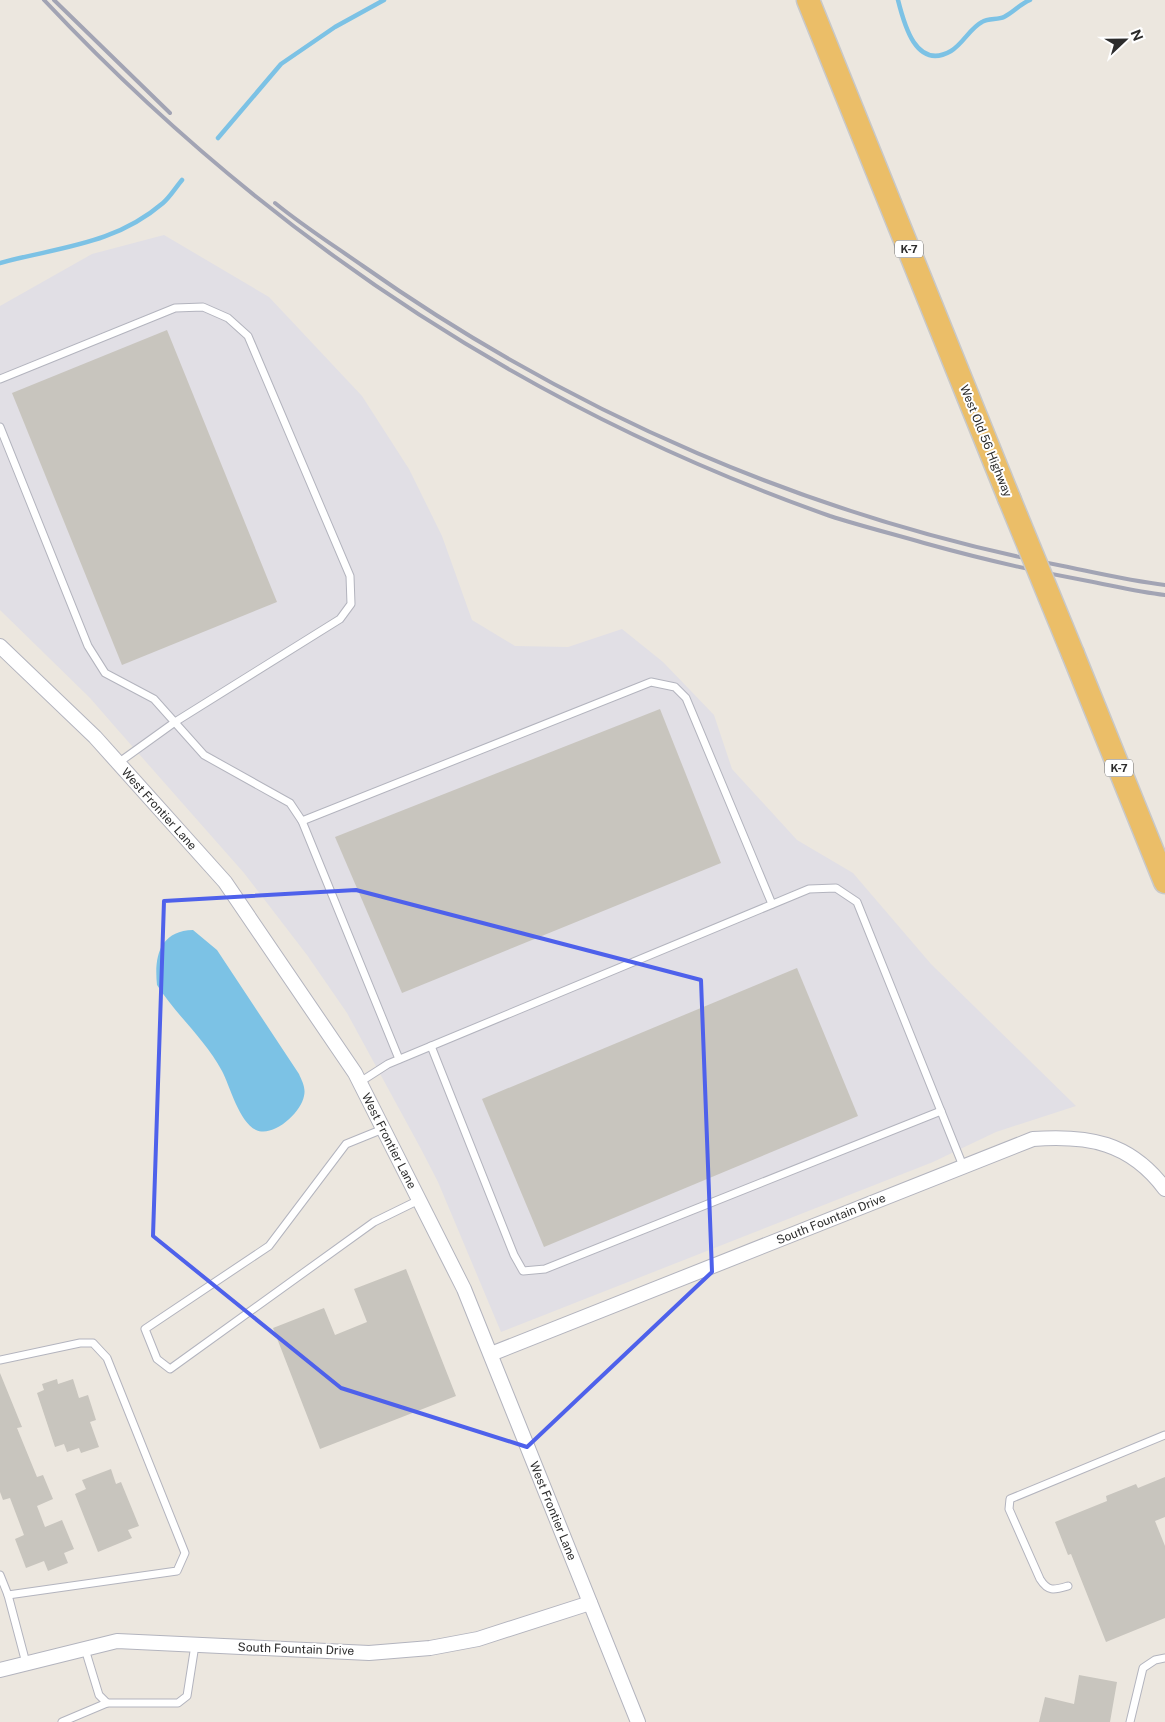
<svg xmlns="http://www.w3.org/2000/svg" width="1165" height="1722" font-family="'Public Sans',sans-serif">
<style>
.industrial{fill:#e1dfe5}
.water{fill:#7cc2e5}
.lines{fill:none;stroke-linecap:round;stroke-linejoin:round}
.stream{stroke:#7cc2e5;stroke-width:4.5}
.building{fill:#c8c5be}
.service-casing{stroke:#b3b4be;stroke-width:9}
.minor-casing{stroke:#b3b4be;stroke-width:16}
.trunk-casing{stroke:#c8c8c8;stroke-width:25}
.service{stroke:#fff;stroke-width:7}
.minor{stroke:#fff;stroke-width:14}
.trunk{stroke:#ebbe68;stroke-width:22}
.rail{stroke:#a2a4b4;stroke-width:4}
.trunk-bridge-casing{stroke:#c8c8c8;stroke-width:25;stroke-linecap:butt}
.trunk-bridge{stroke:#ebbe68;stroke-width:22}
.marked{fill:none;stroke:#4e61eb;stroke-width:4;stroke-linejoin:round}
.labels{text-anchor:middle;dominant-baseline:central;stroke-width:4;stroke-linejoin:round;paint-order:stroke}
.shield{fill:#fff;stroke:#6b6b6b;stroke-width:1}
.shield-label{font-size:11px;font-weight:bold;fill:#2c2c2c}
.street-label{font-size:12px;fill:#2c2c2c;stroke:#fff}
</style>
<rect width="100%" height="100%" fill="#ece7df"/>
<path class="industrial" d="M164,235l105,62 93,99 47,73 33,67 30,84 43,26 53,1 54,-18 41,33 51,53 18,54 65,71 56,33 78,91 145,142 -80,26 -63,30 -432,170 -63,-150 -17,-33 -74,-136 -40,-58 -63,-82 -127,-144 -27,-31 -90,-88v-304l92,-52z"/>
<path class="water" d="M193,930l24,20 82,124c3,7 7,14 5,22 -3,17 -31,42 -48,34 -17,-8 -26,-44 -34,-59 -17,-32 -46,-56 -65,-86 -3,-29 3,-54 36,-55z"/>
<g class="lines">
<g class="stream">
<path d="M898,0c6,24 18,71 53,51 12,-7 19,-23 31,-29 6,-4 16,-2 22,-5 10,-5 16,-13 26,-17"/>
<path d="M218,138l63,-74 54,-37 49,-27"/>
<path d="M0,263c59,-16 114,-18 163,-60 7,-6 13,-16 19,-23"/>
</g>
</g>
<g class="building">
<path d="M167,330l110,272 -155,63 -110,-272z"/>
<path d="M660,709l61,154 -319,130 -67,-156z"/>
<path d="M797,968l61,148 -314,131 -62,-148z"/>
<path d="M406,1269l50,127 -136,53 -47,-121 51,-20 11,27 32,-13 -13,-33z"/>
<path d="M0,1373l22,54 -5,1 20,49 6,-2 10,24 -16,7 8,21 17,-7 12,29 -10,4 4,10 -20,8 -4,-10 -18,7 -11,-29 9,-4 -14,-37 -7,2 -3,-8z"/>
<path d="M57,1379l1,5 15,-5 6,19 9,-3 8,25 -6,2 9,25 -18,6 -2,-5 -12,4 -3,-8 -9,3 -18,-54 7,-3 -2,-6z"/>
<path d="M111,1469l5,15 5,-2 18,44 -11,4 4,8 -34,14 -23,-58 11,-5 -4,-9z"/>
<path d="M1165,1477v40l-10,4 10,25v72l-59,24 -35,-88 -3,1 -13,-33 52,-21 -1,-5 30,-12 2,4z"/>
<path d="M1079,1675l38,7 -7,40h-71l6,-25 29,7z"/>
</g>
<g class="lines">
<defs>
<g id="service">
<path d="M0,379l175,-71 28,-1 25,11 20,18 102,240 1,28 -11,15 -165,103 -57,41"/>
<path d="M0,427l88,219 17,27 49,26 50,56 86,48 12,18 97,238"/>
<path d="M302,821l349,-139 24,5 11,11 86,206"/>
<path d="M431,1046l83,209 9,16 22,-2 396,-158"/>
<path d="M360,1082l28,-18 421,-175 27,-1 21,14 106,264"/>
<path d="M383,1129l-37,15 -77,102 -124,83 12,30 13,10 204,-147 45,-22"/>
<path d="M0,1360l80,-17h13l14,15 78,195 -8,18 -169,24"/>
<path d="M0,1575l8,20 18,68"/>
<path d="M1068,1586c-14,4 -20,6 -28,-7l-31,-70 1,-10 155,-64"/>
<path d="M85,1649l14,46 8,8h71l9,-7 8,-51"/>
<path d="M62,1722l45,-19"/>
<path d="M1130,1722l13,-54 12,-8 10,-2"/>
</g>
<g id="minor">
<path d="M0,646l95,91 130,145 130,191 109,216 174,433"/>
<path d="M491,1354l542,-215c55,-4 97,3 132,50"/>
<path d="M0,1670l117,-29 252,12 61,-5 48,-9 112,-36"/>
</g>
<g id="trunk">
<path d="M808,0l201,498"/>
<path d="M1073,654l92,228"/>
</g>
</defs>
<use href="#service" class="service-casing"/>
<use href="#minor" class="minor-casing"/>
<use href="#trunk" class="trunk-casing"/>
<use href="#service" class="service"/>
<use href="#minor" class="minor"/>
<use href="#trunk" class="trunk"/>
<g class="rail">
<path d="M44,0c220,234 483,409 786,516 31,10 63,18 94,27 54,15 109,28 164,38 26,5 51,11 77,14"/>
<path d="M54,0l116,113"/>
<path d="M275,203c28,23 58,42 88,63 210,148 448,251 700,300 34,7 68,15 102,19"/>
</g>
<defs>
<path id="trunk-bridge" d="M1009,498l64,156"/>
</defs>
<use href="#trunk-bridge" class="trunk-bridge-casing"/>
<use href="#trunk-bridge" class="trunk-bridge"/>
</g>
<path class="marked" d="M356,890l345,90 11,292 -185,175 -186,-59 -188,-152 11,-335z"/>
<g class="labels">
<g class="shield">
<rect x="895" y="240.5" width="28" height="17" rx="4"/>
<rect x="1105" y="759.5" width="28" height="17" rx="4"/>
</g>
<g class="shield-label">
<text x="909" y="249">K-7</text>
<text x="1119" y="768">K-7</text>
</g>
<g class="street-label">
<text transform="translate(986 441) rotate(68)">West Old 56 Highway</text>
<text transform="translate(159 809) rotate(48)">West Frontier Lane</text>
<text transform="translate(389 1141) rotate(63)">West Frontier Lane</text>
<text transform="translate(831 1219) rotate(-22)">South Fountain Drive</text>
<text transform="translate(553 1511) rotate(68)">West Frontier Lane</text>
<text transform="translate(296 1649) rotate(2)">South Fountain Drive</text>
</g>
</g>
<g transform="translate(1125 40) rotate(68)" stroke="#ffffff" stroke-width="4" paint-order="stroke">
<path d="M0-4L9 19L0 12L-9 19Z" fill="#2c2c2c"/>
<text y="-8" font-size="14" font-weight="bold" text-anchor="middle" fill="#2c2c2c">N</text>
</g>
</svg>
